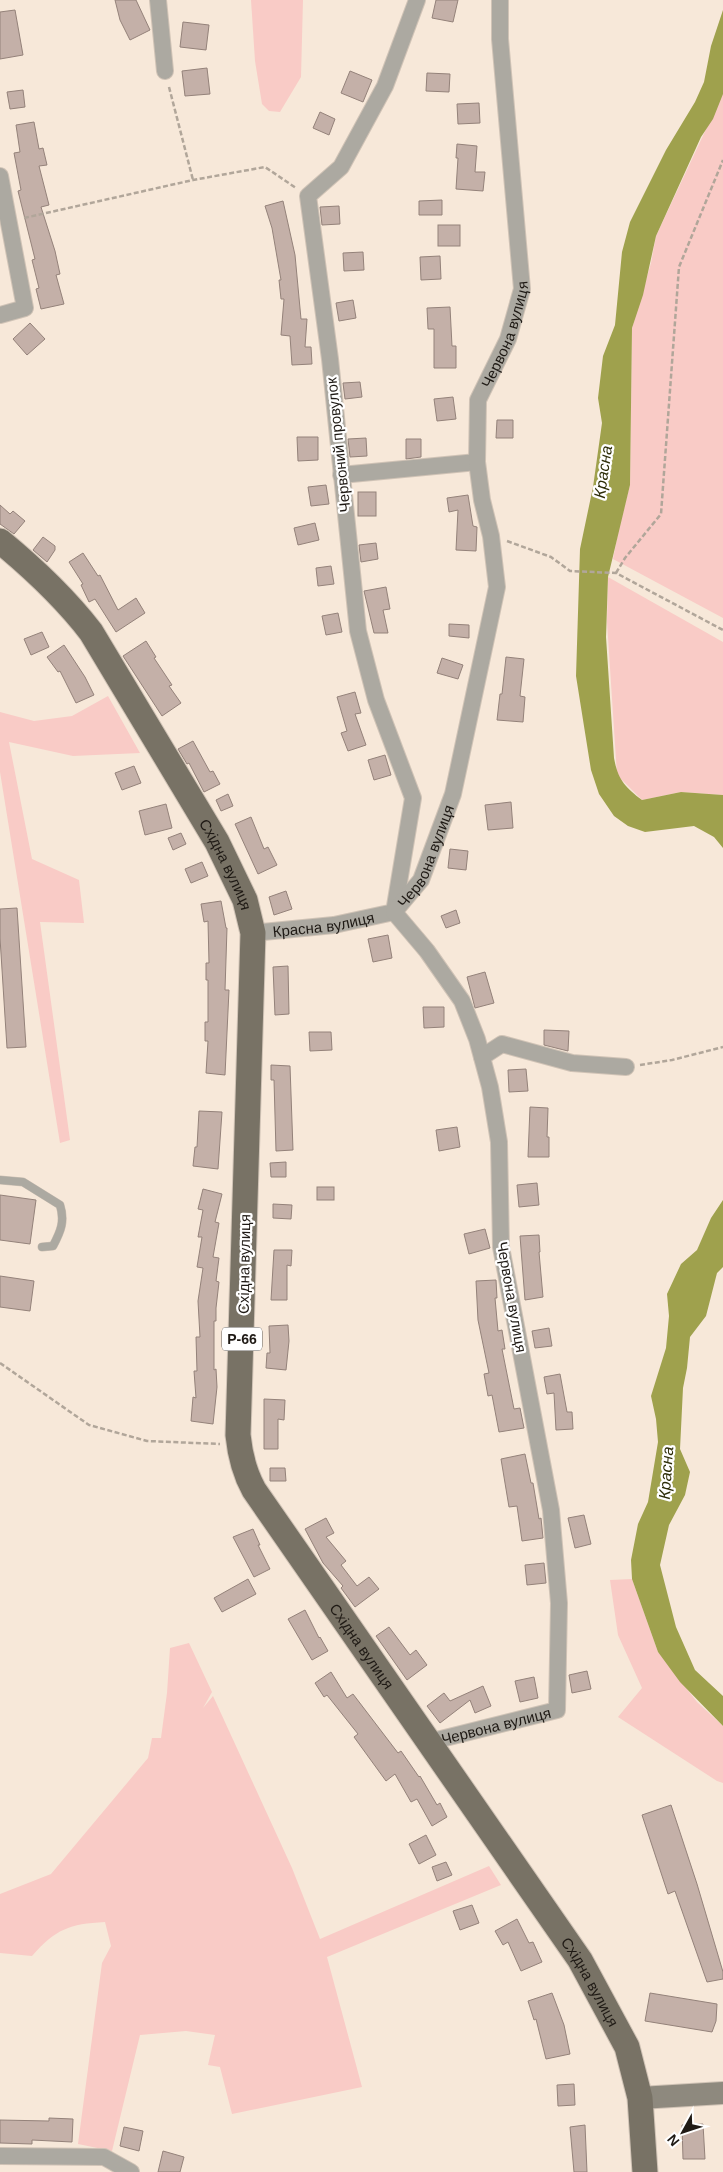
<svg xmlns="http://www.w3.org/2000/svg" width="723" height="2172" font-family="Helvetica,sans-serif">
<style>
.green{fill:#f9cbc6}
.water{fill:#9fa14d}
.building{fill:#c4b0a8;stroke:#94827a}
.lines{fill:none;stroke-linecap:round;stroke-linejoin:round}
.lane-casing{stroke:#d0c3b6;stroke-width:9}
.street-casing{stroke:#d0c3b6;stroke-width:18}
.secondary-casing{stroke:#d0c3b6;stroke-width:24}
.primary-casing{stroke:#d0c3b6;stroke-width:27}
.path{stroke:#b1a69a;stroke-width:2.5;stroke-dasharray:5 2.5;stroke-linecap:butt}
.lane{stroke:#aca9a1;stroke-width:8}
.street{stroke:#aca9a1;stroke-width:16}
.secondary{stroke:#8e897e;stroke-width:22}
.primary{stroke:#787265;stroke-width:25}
.labels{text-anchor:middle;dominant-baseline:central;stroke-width:4.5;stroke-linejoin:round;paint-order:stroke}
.shield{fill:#fff;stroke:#625f5b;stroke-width:1}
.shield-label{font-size:14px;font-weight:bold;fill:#1f1a15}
.street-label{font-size:15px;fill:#1f1a15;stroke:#fff}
.water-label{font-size:16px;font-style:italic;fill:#2d2d08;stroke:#fff}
</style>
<rect width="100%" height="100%" fill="#f7e8d9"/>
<g class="green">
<path d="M251,0h52l-2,77 -21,35 -11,-1 -7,-7 -7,-43z"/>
<path d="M723,93v525l-110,-59 6,-31 11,-43 2,-157 19,-65 5,-27z"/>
<path d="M608,577l115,65v153l-42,-3 -39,8 -25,-25 -10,-153z"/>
<path d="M108,696l32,57 -67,3 -64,-14 23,117 47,21 5,43 -44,-1 30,218 -10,3 -60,-371v-60l34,9 38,-5z"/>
<path d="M632,1579l26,73 39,50 26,24v57l-6,-2 -99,-64 24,-29 -24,-53 -8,-55z"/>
<path d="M189,1643l23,49 -9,16 10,-12 79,172 28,71 169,-73 12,19 -174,72 35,130 -130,27 -12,-47 -12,-2 7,-30 -29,-4 -46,4 -28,116 -34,-7 24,-181 9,-17 -6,-24c-36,2 -49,7 -73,34l-32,-3v-59l51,-20 97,-116 4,-20h9l6,-45 3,-45z"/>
</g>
<g class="water">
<path d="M723,10v84l-10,25 -12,18 -45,99 -13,59 -11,33 -2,157 -22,92 -2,60 8,121c4,22 11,29 28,42l39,-8 42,3v53l-9,-11 -20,-11 -49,6 -17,-6 -14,-10 -15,-22 -8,-24 -15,-94 4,-127 13,-62 9,-64 -4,-25 5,-42 12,-31 7,-73 8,-30 36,-72 29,-48 9,-20 7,-36z"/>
<path d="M723,1200v67l-6,6 -11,43 -16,21 -3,31 -4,20 -3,61 10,23 -5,23 -16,30 -9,40 16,62 19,43 28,26v30l-43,-44 -22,-30 -26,-73 -1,-19 7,-36 10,-22 10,-60 -2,-23 -5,-23 15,-48 3,-32 -2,-22 14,-30 16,-14 14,-32z"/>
</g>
<g class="building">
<path d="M115,0h21l14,30 -20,10 -10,-20z"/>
<path d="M436,0h22l-5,22 -21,-4z"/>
<path d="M15,10l8,45 -23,4v-47z"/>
<path d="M183,22l26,3 -3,25 -26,-3z"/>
<path d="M207,68l3,26 -25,2 -3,-25z"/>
<path d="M350,71l22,9 -9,22 -22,-9z"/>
<path d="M427,73l23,1 -1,18 -23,-1z"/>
<path d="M23,90l2,17 -15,2 -3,-17z"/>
<path d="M479,103l1,20 -22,1 -1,-20z"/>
<path d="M320,112l15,7 -6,16 -16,-7z"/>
<path d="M34,122l5,27 4,-1 4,17 -8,1 10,39 -8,2 14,44 5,23 -4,1 8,29 -23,5 -5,-20 3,-1 -7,-28 3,-1 -17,-68 3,-1 -7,-37 6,-1 -4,-27z"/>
<path d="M457,144l20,2 -2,26h10l-2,19 -27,-2 2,-31h-2z"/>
<path d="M442,200v15h-23v-14z"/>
<path d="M283,201l12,54 6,64h6l-2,28h6l1,17 -20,1 -2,-29 -9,-1 3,-36h-3l-2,-19h2l-9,-52 -7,-22z"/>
<path d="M339,206l1,18 -18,1 -2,-18z"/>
<rect x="438" y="225" width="22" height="21"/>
<path d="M363,252l1,18 -20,1 -1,-18z"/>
<path d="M440,256l1,23 -20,1 -1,-23z"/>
<path d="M353,300l3,18 -17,3 -3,-18z"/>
<path d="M450,307l2,39h4v22h-22v-39h-6l-1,-21z"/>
<path d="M30,323l15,16 -18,16 -14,-16z"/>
<path d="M360,382l2,15 -17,2 -2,-16z"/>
<path d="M453,397l3,22 -19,2 -3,-22z"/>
<path d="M497,420h16v18h-17z"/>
<path d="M297,437h21v23l-20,1z"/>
<path d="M366,438l1,18 -17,1 -2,-18z"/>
<path d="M406,439h15v18l-15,2z"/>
<path d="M326,485l3,19 -18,2 -3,-19z"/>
<rect x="358" y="492" width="18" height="24"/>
<path d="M468,495l5,31 4,1 -1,24 -20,-1 2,-40 -9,2 -2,-14z"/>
<path d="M0,505l10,9 3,-3 12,10 -11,13 -14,-10z"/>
<path d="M315,523l4,17 -21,5 -4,-17z"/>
<path d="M43,537l12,9v4l-8,12 -14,-12z"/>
<path d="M376,543l2,16 -17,3 -2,-17z"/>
<path d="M83,553l15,23 2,-1 18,35 18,-12 9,15 -29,19 -21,-33 -6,3 -8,-17 2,-1 -14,-22z"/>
<path d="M331,566l3,18 -16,2 -2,-18z"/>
<path d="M386,587l4,22 -7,1 5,23h-14l-10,-42z"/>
<path d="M338,613l4,19 -16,3 -4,-19z"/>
<path d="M449,624l20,1v13l-20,-2z"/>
<path d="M42,632l7,15 -18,8 -7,-16z"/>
<path d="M146,641l10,16 -2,1 18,27 -3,1 12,17 -19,13 -39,-60z"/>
<path d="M64,645l21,32 9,18 -18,8 -16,-32 -2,1 -11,-15z"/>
<path d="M506,657l18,2 -4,37 5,1 -2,25 -26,-2 3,-26h2z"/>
<path d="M442,658l21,7 -5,14 -21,-6z"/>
<path d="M355,692l6,21 -6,1 11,31 -18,6 -7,-18 6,-2 -10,-34z"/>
<path d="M193,741l17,31 3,-1 7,13 -16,8 -15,-29 -2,1 -9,-15z"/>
<path d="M385,755l6,20 -17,5 -6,-20z"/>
<path d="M134,766l7,17 -19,7 -7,-17z"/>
<path d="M228,794l5,12 -12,5 -5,-11z"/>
<path d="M511,802l2,26 -25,2 -3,-25z"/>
<path d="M166,804l6,24 -27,7 -6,-24z"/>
<path d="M251,817l13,32 4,-2 9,18 -19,9 -23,-50z"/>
<path d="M181,833l5,11 -13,6 -5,-12z"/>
<path d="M450,849l18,2 -2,19 -18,-2z"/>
<path d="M202,862l6,14 -17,7 -6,-14z"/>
<path d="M286,891l6,18 -18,6 -5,-18z"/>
<path d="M221,901l5,27h1l-2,62h4l-4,85 -19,-2 2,-32h-3v-19h3v-42h-2v-17h3l-1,-42 -4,1 -3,-18z"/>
<path d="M17,908l9,139 -19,1 -7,-110v-29z"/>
<path d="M456,910l4,13 -14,5 -5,-12z"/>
<path d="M388,935l4,23 -19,4 -5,-23z"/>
<path d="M288,966l1,48 -14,1 -2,-48z"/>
<path d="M485,972l9,31 -19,5 -8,-31z"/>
<path d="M423,1007h21v20l-20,1z"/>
<path d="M544,1030l25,1 -1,20 -24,-6z"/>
<path d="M309,1032h22l1,18 -22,1z"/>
<path d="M271,1065l19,1 3,84 -17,1 -2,-71h-3z"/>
<path d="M526,1069l2,22 -19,1 -1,-22z"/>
<path d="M530,1107l18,1 -1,29h2v20h-21z"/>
<path d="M199,1111l23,1 -4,57 -25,-3 2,-19h2z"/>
<path d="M457,1127l3,20 -21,4 -3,-21z"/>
<path d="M286,1162v15h-15l-1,-14z"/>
<path d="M537,1183l2,22 -20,2 -2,-22z"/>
<rect x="317" y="1187" width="17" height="13"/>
<path d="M203,1189l19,5 -7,28 4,1 -6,34 6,1 -3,23 3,1 -3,26v13h-2v49l2,-1 1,18 -4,37 -22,-3 2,-24 3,1 -2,-27h3l-1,-34h4l-2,-36 5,-33 -6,-1 5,-30h-4l5,-27 -5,-1z"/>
<path d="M0,1195l36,5 -6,44 -30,-4z"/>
<path d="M273,1204l19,1 -1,14 -18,-1z"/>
<path d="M485,1229l5,19 -21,6 -5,-20z"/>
<path d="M539,1235l1,17h-1l4,45 -18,3 -5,-64z"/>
<path d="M274,1250h18l-1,16 -4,-1v35h-16z"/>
<path d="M0,1276l34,5 -4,30 -30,-4z"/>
<path d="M496,1280l1,18h-2l3,33 4,-1 3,19h-3l12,60 6,-1 4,20 -25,4 -7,-37 -4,1 -4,-22 5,-1 -11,-53 -2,-39z"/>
<path d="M288,1325l1,16 -3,29 -20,-2 1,-15h3l-1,-27z"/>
<path d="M549,1328l3,18 -17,2 -3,-17z"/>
<path d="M560,1374l7,38h5l1,17 -17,1 -2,-37 -7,1 -3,-17z"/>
<path d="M264,1399l21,1 -1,20 -6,-1v30h-14z"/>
<path d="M525,1454l6,29h2l6,36 2,-1 2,20 -21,3 -5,-35 -8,1 -8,-48z"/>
<path d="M270,1468h15l1,13h-16z"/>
<path d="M584,1515l7,29 -16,4 -7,-30z"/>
<path d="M326,1518l8,15 -8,4 20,24 -5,4 16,21 12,-9 10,12 -24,18 -14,-19 2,-2 -20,-23 -18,-34z"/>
<path d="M253,1529l7,16h-2l12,24 -16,8 -21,-40z"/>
<path d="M544,1563l2,20 -19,2 -2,-20z"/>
<path d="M248,1579l8,15 -34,18 -8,-14z"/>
<path d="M305,1610l14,28 1,-1 8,14 -16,9 -24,-41z"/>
<path d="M389,1627l21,28 6,-5 11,15 -20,15 -31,-44z"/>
<path d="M587,1671l4,18 -19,4 -3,-18z"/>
<path d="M331,1672l16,26 6,-4 45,59 3,-2 18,26 1,-1 17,29 3,-2 7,14 -15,9 -15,-27 -6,3 -16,-28 -9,7 -32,-44 4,-3 -31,-39 -3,2 -9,-14z"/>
<path d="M534,1677l4,21 -18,4 -5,-21z"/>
<path d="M483,1686l8,20 -16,7 -5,-13 -30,23 -13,-17 17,-13 6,8z"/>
<path d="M671,1805l26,79 26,88v7l-16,3 -32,-91 -7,3 -26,-79z"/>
<path d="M426,1835l10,20 -17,9 -10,-20z"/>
<path d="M446,1862l6,13 -15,6 -5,-14z"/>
<path d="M472,1905l7,18 -19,7 -7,-19z"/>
<path d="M517,1919l12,24 4,-1 9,20 -21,9 -13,-29 -5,3 -8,-14z"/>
<path d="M552,1993l12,32 6,29 -24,5 -10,-40 -2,1 -6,-19z"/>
<path d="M650,1993l67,11 -1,17 -4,11 -67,-11z"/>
<path d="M574,2084l1,21 -17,1 -1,-21z"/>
<path d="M49,2118l24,1 -1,23 -40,-2v4l-32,-1v-23l49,1z"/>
<path d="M703,2124l2,35h-22l-1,-34z"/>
<path d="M585,2125l2,47h-13l-4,-45z"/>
<path d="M124,2127l19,4 -4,20 -19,-5z"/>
<path d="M163,2151l21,6 -4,15h-22z"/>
</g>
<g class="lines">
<defs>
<path id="lane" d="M0,1180l23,2 37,23c5,16 1,26 -7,41l-11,1"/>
<g id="street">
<path d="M158,0l7,71"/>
<path d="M0,176l25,132 -25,7"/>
<path d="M341,475l136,-13"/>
<path id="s1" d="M253,933l81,-8 60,-13 19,-114 -37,-98 -18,-69 -28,-272 -22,-163 33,-29 44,-81 32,-86"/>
<path d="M482,1057l20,-13 70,19 54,4"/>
<path id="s2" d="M429,1742l128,-32 2,-107 -8,-93 -50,-263 -2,-105 -9,-55 -13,-48 -15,-38 -35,-50 -33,-39 27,-32 32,-86 44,-207 -6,-51 -9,-36 -5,-38 1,-62 30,-61 14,-50 -22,-250v-39"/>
<path d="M0,2156l104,1 27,15"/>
</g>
<path id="secondary" d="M640,2098l83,-5"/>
<g id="primary">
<path id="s3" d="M0,541c34,28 64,56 91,91l126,210 28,58 8,33 -15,502c2,20 6,37 16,55l326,470 47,87 13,51 5,74"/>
</g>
</defs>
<use href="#lane" class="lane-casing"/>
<use href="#street" class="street-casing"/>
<use href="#secondary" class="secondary-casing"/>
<use href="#primary" class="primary-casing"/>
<g class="path">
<path d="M169,87l24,93"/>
<path d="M24,218l169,-38 72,-13 31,21"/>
<path d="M507,541l44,16 19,14 46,2 107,57"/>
<path d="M616,573l9,-15 36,-44 18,-247 44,-107"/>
<path d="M640,1065l32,-5 51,-13"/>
<path d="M0,1363l89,62 58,16 73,3"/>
</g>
<use href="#lane" class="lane"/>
<use href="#street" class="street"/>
<use href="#secondary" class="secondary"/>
<use href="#primary" class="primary"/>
</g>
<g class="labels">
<rect class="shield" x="222" y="1327.5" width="40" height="23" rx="4"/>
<g class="shield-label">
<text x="242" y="1339">Р-66</text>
</g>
<g class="street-label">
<text stroke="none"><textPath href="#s2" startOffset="1569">Червона вулиця</textPath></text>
<text transform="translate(338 445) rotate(-96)">Червоний провулок</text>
<text stroke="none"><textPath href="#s2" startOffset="1029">Червона вулиця</textPath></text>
<text stroke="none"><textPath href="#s3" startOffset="398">Східна вулиця</textPath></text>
<text stroke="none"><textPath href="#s1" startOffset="71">Красна вулиця</textPath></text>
<text transform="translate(244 1264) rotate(-89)">Східна вулиця</text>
<text transform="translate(512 1297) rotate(80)">Червона вулиця</text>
<text stroke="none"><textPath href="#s3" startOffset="1222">Східна вулиця</textPath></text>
<text stroke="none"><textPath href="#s2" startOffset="69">Червона вулиця</textPath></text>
<text stroke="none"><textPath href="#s3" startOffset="1628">Східна вулиця</textPath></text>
</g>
<g class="water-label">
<text transform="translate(603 472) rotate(-82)">Красна</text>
<text transform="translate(666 1473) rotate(-86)">Красна</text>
</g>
</g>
<g transform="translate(683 2132) rotate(230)" stroke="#ffffff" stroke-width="4" paint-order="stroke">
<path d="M0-4L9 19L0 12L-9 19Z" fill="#1f1a15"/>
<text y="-8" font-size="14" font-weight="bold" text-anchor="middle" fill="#1f1a15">N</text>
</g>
</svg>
